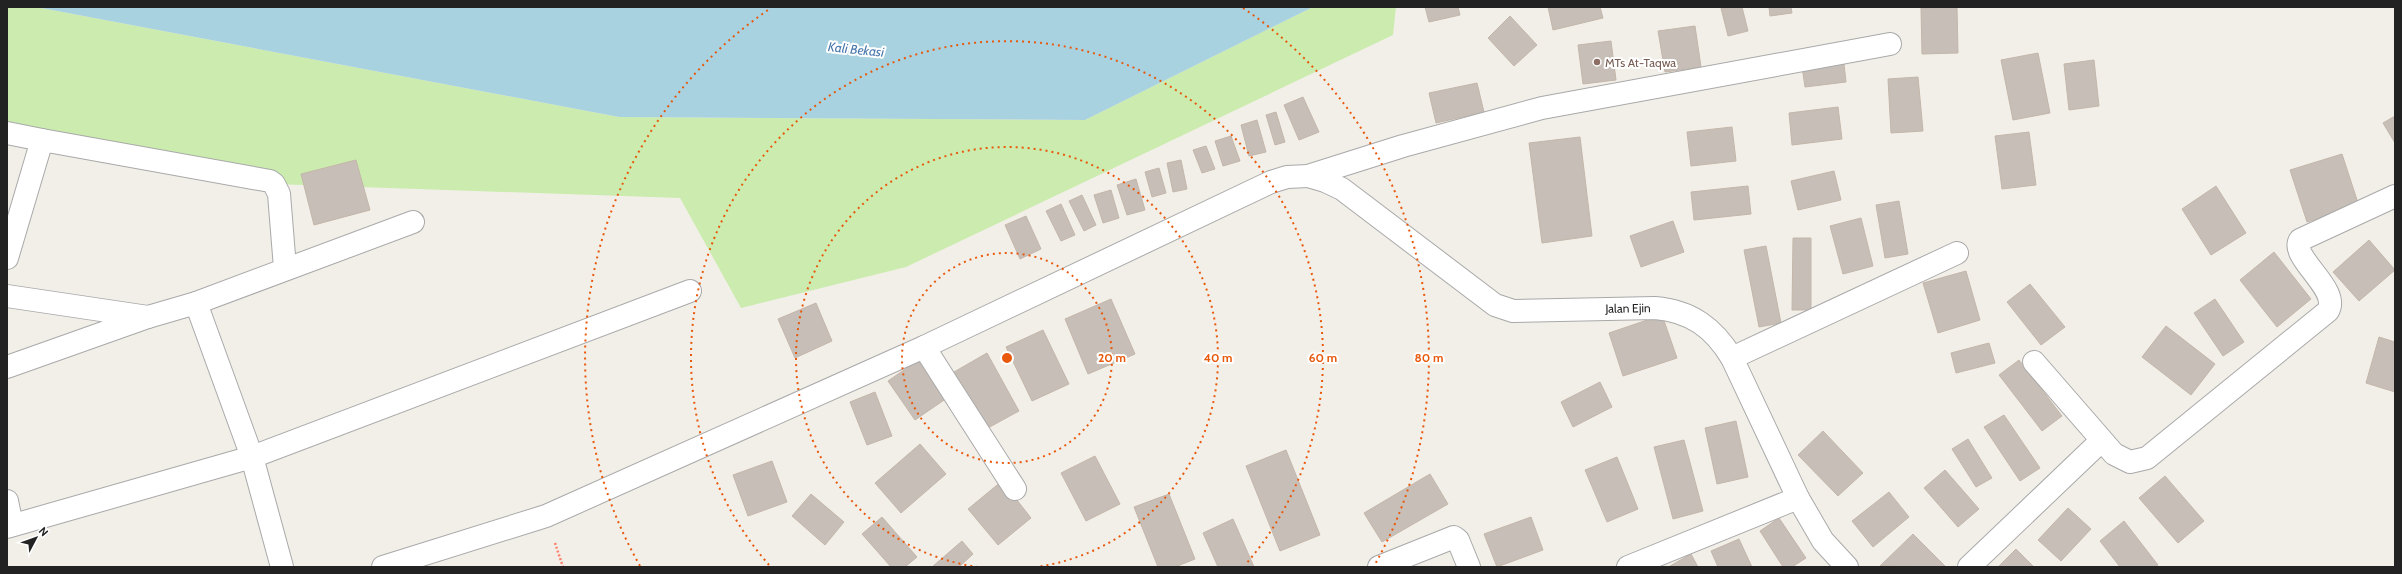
<svg xmlns="http://www.w3.org/2000/svg" width="2402" height="574" font-family="Cabin,sans-serif">
<style>
.grass{fill:#cbecae}
.water{fill:#a9d2e0}
.building{fill:#c7bfb7;stroke:#c4b6aa}
.lines{fill:none;stroke-linecap:round;stroke-linejoin:round}
.minor-casing{stroke:#a9a9a9;stroke-width:24}
.path{stroke:#fc826f;stroke-width:2.5;stroke-dasharray:2 2;stroke-linecap:butt}
.minor{stroke:#fff;stroke-width:22}
.ring{fill:none;stroke:#e8590c;stroke-width:2;stroke-dasharray:2 4}
.education-dot{fill:#8d6e63;stroke:#fff;stroke-width:1.5}
.labels{text-anchor:middle;dominant-baseline:central;stroke-width:4;stroke-linejoin:round;paint-order:stroke}
.education-label{font-size:12px;fill:#785e54;stroke:#fff;text-anchor:start}
.street-label{font-size:12px;fill:#222;stroke:#fff}
.water-label{font-size:13px;font-style:italic;fill:#4877ac;stroke:#fff}
.centre{fill:#e8590c;stroke:#fff;stroke-width:2}
.ring-label{font-size:12px;text-anchor:middle;font-weight:bold;fill:#e8590c;stroke:#fff;stroke-width:4;stroke-linejoin:round;paint-order:stroke}
</style>
<rect width="100%" height="100%" fill="#f2efe8"/>
<path class="grass" d="M7,7h29l583,110 466,3 228,-113h83l-3,28 -487,232 -165,41 -61,-110 -406,-14 -267,-50z"/>
<path class="water" d="M36,7h1277l-228,113 -466,-3z"/>
<g class="building">
<path d="M1425,7h33l2,8 -31,7z"/>
<path d="M1548,7h52l3,11 -50,12z"/>
<path d="M1742,7l6,24 -20,5 -7,-28z"/>
<path d="M1769,7h22l1,6 -22,3z"/>
<path d="M1957,7l1,46 -36,1 -1,-46z"/>
<path d="M1510,16l27,29 -23,21 -26,-28z"/>
<path d="M1695,26l6,41 -36,5 -7,-41z"/>
<path d="M1611,41l5,39 -33,4 -5,-39z"/>
<path d="M2038,53l12,60 -37,7 -12,-60z"/>
<path d="M1843,55l3,27 -41,5 -4,-27z"/>
<path d="M2094,60l5,46 -30,4 -5,-46z"/>
<path d="M1918,77l5,54 -32,2 -3,-54z"/>
<path d="M1477,83l7,29 -48,11 -7,-30z"/>
<path d="M1303,97l16,35 -20,8 -15,-35z"/>
<path d="M1838,107l4,32 -50,6 -3,-32z"/>
<path d="M1276,112l9,30 -10,3 -9,-30z"/>
<path d="M2395,116v27l-12,-20z"/>
<path d="M1257,120l9,32 -17,4 -8,-31z"/>
<path d="M1732,127l4,34 -45,5 -4,-34z"/>
<path d="M2029,132l7,53 -34,4 -7,-53z"/>
<path d="M1231,136l9,25 -17,5 -8,-25z"/>
<path d="M1580,137l12,99 -50,7 -13,-100z"/>
<path d="M1206,146l9,23 -13,4 -9,-23z"/>
<path d="M2342,154l17,52 -52,16 -17,-52z"/>
<path d="M356,160l14,50 -56,15 -13,-51z"/>
<path d="M1181,160l6,29 -14,3 -6,-29z"/>
<path d="M1159,168l7,25 -14,4 -7,-25z"/>
<path d="M1834,171l7,29 -43,10 -7,-29z"/>
<path d="M1136,179l9,31 -18,5 -10,-30z"/>
<path d="M1748,186l3,28 -57,6 -3,-28z"/>
<path d="M2216,186l30,47 -35,22 -29,-46z"/>
<path d="M1111,190l8,28 -16,5 -9,-28z"/>
<path d="M1082,195l14,30 -12,6 -15,-30z"/>
<path d="M1899,201l9,53 -23,4 -9,-53z"/>
<path d="M1061,204l14,31 -14,6 -15,-30z"/>
<path d="M1026,216l15,33 -21,10 -15,-34z"/>
<path d="M1861,218l12,48 -30,8 -13,-48z"/>
<path d="M1673,221l11,31 -43,15 -11,-31z"/>
<path d="M1793,238h18v72h-19z"/>
<path d="M2369,240l26,30 -36,31 -26,-29z"/>
<path d="M1766,246l15,77 -22,4 -15,-77z"/>
<path d="M2274,252l37,47 -34,28 -37,-47z"/>
<path d="M1966,271l14,49 -42,13 -15,-50z"/>
<path d="M2030,284l35,43 -24,18 -34,-43z"/>
<path d="M1111,299l24,55 -47,20 -23,-55z"/>
<path d="M2215,299l29,43 -21,14 -29,-43z"/>
<path d="M816,303l16,38 -37,17 -17,-39z"/>
<path d="M1662,315l15,43 -54,18 -14,-43z"/>
<path d="M2166,326l49,38 -24,31 -49,-38z"/>
<path d="M1043,330l26,54 -37,17 -26,-54z"/>
<path d="M2379,337l16,5v50l-29,-9z"/>
<path d="M1989,343l6,20 -39,10 -5,-20z"/>
<path d="M987,353l32,58 -33,18 -32,-57z"/>
<path d="M920,359l27,39 -32,22 -27,-39z"/>
<path d="M2019,360l43,56 -20,15 -43,-56z"/>
<path d="M1600,382l12,25 -39,20 -12,-25z"/>
<path d="M875,392l17,44 -25,9 -17,-43z"/>
<path d="M2004,415l36,53 -20,13 -36,-54z"/>
<path d="M1736,421l12,56 -31,7 -12,-56z"/>
<path d="M1823,431l40,42 -25,23 -40,-41z"/>
<path d="M1968,439l24,39 -16,9 -24,-38z"/>
<path d="M1684,440l19,71 -30,8 -19,-72z"/>
<path d="M920,444l26,30 -45,39 -26,-30z"/>
<path d="M1286,450l34,85 -40,16 -34,-85z"/>
<path d="M1095,456l25,48 -34,17 -25,-48z"/>
<path d="M1617,457l21,52 -31,13 -22,-52z"/>
<path d="M772,461l15,41 -39,14 -15,-41z"/>
<path d="M1945,470l34,39 -21,18 -34,-39z"/>
<path d="M1430,474l18,30 -66,38 -18,-29z"/>
<path d="M2165,476l39,45 -26,22 -39,-45z"/>
<path d="M1002,481l29,37 -33,27 -30,-36z"/>
<path d="M1889,492l20,25 -36,30 -21,-26z"/>
<path d="M811,494l33,28 -19,23 -33,-29z"/>
<path d="M1169,494l26,65 -20,8h-17l-24,-60z"/>
<path d="M2068,508l23,21 -30,32 -23,-21z"/>
<path d="M882,517l35,40 -12,10h-14l-29,-33z"/>
<path d="M1531,517l12,33 -46,17 -13,-33z"/>
<path d="M1779,518l27,40 -14,9h-9l-23,-36z"/>
<path d="M1233,519l21,48h-36l-15,-34z"/>
<path d="M2124,521l34,44 -3,2h-35l-20,-26z"/>
<path d="M1913,534l33,33 -66,-1z"/>
<path d="M1739,539l13,28h-34l-7,-16z"/>
<path d="M962,541l11,13 -14,13h-27z"/>
<path d="M2016,549l18,18h-36z"/>
<path d="M1691,554l7,13h-27l-1,-1z"/>
</g>
<g class="lines">
<defs>
<g id="minor">
<path d="M7,133l35,7"/>
<path d="M1308,176l17,5 17,8 153,116 18,6 142,-3c36,3 59,20 77,50l66,140 25,43 24,26"/>
<path d="M7,258l35,-118 228,41 4,3 5,10 6,74"/>
<path d="M7,296l141,21 -141,50"/>
<path d="M196,303l56,154 30,110"/>
<path d="M148,317l48,-14 217,-81"/>
<path d="M924,347l91,142"/>
<path d="M1732,358l225,-105"/>
<path d="M2034,362l80,92 16,8 17,-4 181,-147c13,-22 -39,-54 -28,-71l95,-44"/>
<path d="M7,501l5,24"/>
<path d="M7,527l245,-70 438,-166"/>
<path d="M383,567l163,-51 378,-169 347,-165 16,-5 21,-1 95,-30 139,-38 348,-64"/>
<path d="M1379,567l75,-30 4,3 11,27"/>
<path d="M1628,567l170,-69"/>
<path d="M1969,567l132,-126"/>
</g>
</defs>
<use href="#minor" class="minor-casing"/>
<path class="path" d="M555,543l8,24"/>
<use href="#minor" class="minor"/>
</g>
<g class="ring">
<circle cx="1007" cy="358" r="105"/>
<path d="M978 567A211 211 0 1 1 1036 567"/>
<path d="M769 565A316 316 0 1 1 1245 565"/>
<path d="M640 566A422 422 0 0 1 771 8M1243 8A422 422 0 0 1 1374 566"/>
</g>
<circle class="education-dot" cx="1597" cy="62" r="4"/>
<g class="labels">
<g class="education-label">
<text x="1605" y="62">MTs At-Taqwa</text>
</g>
<g class="street-label">
<text transform="translate(1628 308) rotate(-1)">Jalan Ejin</text>
</g>
<g class="water-label">
<text transform="translate(856 49) rotate(6)">Kali Bekasi</text>
</g>
</g>
<circle cx="1007" cy="358" r="6" class="centre"/>
<g class="ring-label">
<text x="1112" y="362">20 m</text>
<text x="1218" y="362">40 m</text>
<text x="1323" y="362">60 m</text>
<text x="1429" y="362">80 m</text>
</g>
<rect width="2402" height="574" fill="none" stroke="#222222" stroke-width="16"/>
<g transform="translate(36 538) rotate(49)" stroke="#ffffff" stroke-width="3" paint-order="stroke">
<path d="M0-3L7 15L0 10L-7 15Z" fill="#222222"/>
<text y="-6" font-size="11" font-weight="bold" text-anchor="middle" fill="#222222">N</text>
</g>
</svg>
